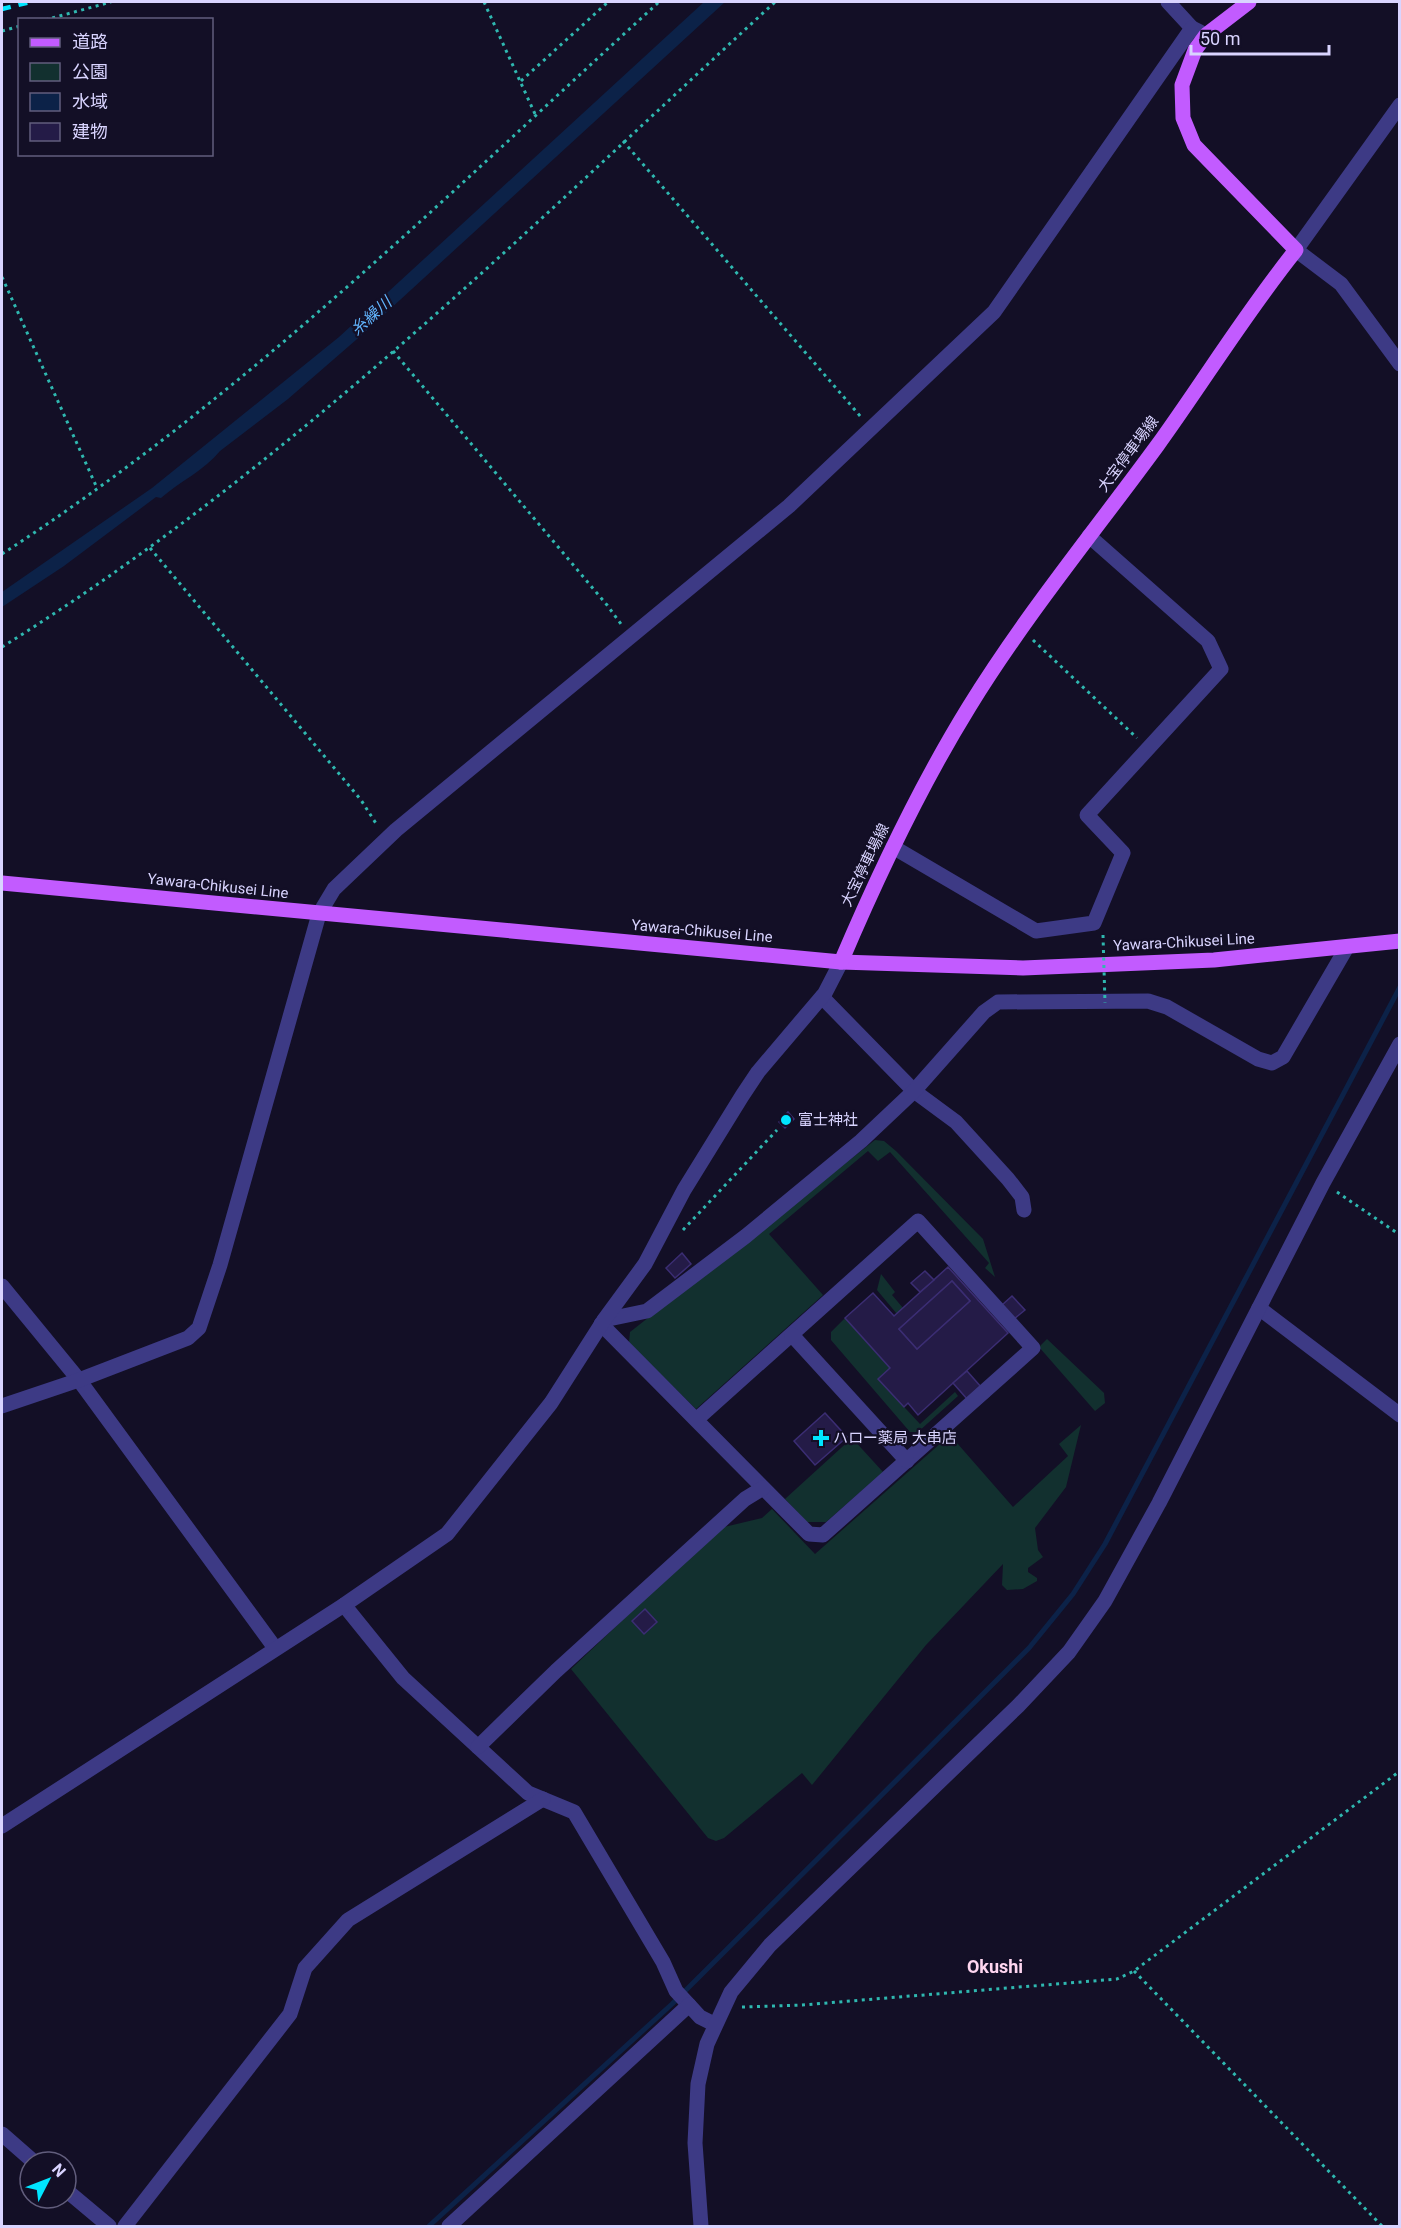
<svg xmlns="http://www.w3.org/2000/svg" width="1401" height="2228" font-family="Roboto,'Noto Sans JP',sans-serif">
<style>
.green{fill:#12302f}
.water{fill:#0c2248}
.lines{fill:none;stroke-linecap:round;stroke-linejoin:round}
.stream{stroke:#0c2248;stroke-width:5}
.building{fill:#241b47;stroke:#3b2d73;stroke-width:1.5;fill-rule:evenodd}
.path{stroke:#2fb8b0;stroke-width:3;stroke-dasharray:3 4.5;stroke-linecap:butt}
.minor{stroke:#3d3a85;stroke-width:15}
.major{stroke:#c25bff;stroke-width:15}
.rail{stroke:#00e5ff;stroke-width:4.5;stroke-dasharray:9 8;stroke-linecap:butt}
.path-bridge{stroke:#2fb8b0;stroke-width:3;stroke-dasharray:3 4.5;stroke-linecap:butt}
.poi-dot{fill:#00e5ff;stroke:#130f26;stroke-width:2}
.labels{text-anchor:middle;dominant-baseline:central;stroke-width:4.5;stroke-linejoin:round;paint-order:stroke}
.street-label{font-size:15px;fill:#d9d4ff;stroke:#130f26}
.poi-label{font-size:15px;fill:#d9d4ff;stroke:#130f26;text-anchor:start}
.water-label{font-size:16px;font-style:italic;fill:#62b6ff;stroke:#130f26}
.quarter-label{font-size:18px;font-weight:bold;fill:#ffd6f0;stroke:#130f26}
</style>
<rect width="100%" height="100%" fill="#130f26"/>
<g class="green">
<path d="M875,1140l9,1 12,10 87,88 12,38 -10,-9 4,-5 -99,-111 -12,9 -10,-10 -99,83 54,61 -127,114 -62,-61 -5,-6 1,-10z"/>
<path d="M881,1274l14,18 -3,3 11,13 -6,6 -20,-24z"/>
<path d="M845,1318l45,50 -12,11 42,45 35,-32 3,4 -40,36h-8l-79,-92v-8z"/>
<path d="M1047,1339l57,54 1,10 -10,8 -56,-64z"/>
<path d="M1081,1425l-15,62 -31,41 3,22 5,7 -15,11v4l9,6v3l-14,8 -16,1 -5,-5 1,-21 -77,81 -114,140 -10,-12 -78,65 -8,3 -8,-3 -137,-169 149,-141 42,-10 10,-9 43,45 135,-119 63,72 55,-51 -9,-12z"/>
<path d="M852,1438l31,34 -57,50h-19l-22,-23z"/>
</g>
<path class="water" d="M704,2h21l-361,331 -76,66 -68,52c-15,19 -41,31 -59,47l-5,-1 -92,69 -62,41v-15l150,-104 187,-151z"/>
<g class="lines">
<path class="stream" d="M429,2226l243,-222 357,-356 44,-54 32,-50 295,-557"/>
</g>
<g class="building">
<path d="M788,1112l6,7 -9,9 -6,-6z"/>
<path d="M682,1253l9,11 -16,14 -9,-10z"/>
<path d="M948,1267l60,66 -90,82 -10,-12 -4,4 -26,-28 12,-11 -45,-50 28,-25 21,23zM952,1281l18,20 -53,48 -18,-20z"/>
<path d="M925,1271l9,9 -14,12 -9,-9z"/>
<path d="M952,1281l18,20 -53,48 -18,-20z"/>
<path d="M1012,1296l13,14 -11,9 -12,-14z"/>
<path d="M967,1371l22,25 -14,12 -22,-25z"/>
<path d="M825,1413l22,24 -32,28 -21,-24z"/>
<path d="M645,1609l12,13 -13,12 -12,-13z"/>
</g>
<g class="lines">
<g class="path">
<path d="M484,2l51,112"/>
<path d="M45,20l66,-18"/>
<path d="M2,31l18,-5"/>
<path d="M521,81l87,-79"/>
<path d="M623,141l238,276"/>
<path d="M2,277l95,211"/>
<path d="M393,351l214,254 14,19"/>
<path d="M150,548l211,252 16,25"/>
<path d="M2,554c241,-156 445,-359 657,-552"/>
<path d="M1033,640l104,98"/>
<path d="M2,647c286,-178 526,-418 773,-645"/>
<path d="M1337,1192l63,43"/>
<path d="M683,1230l94,-100"/>
<path d="M1134,1971l248,255"/>
<path d="M742,2007l60,-2 315,-26 17,-8 266,-200"/>
</g>
<g class="minor">
<path d="M1168,2l24,26 8,4"/>
<path d="M1400,105l-104,145 45,34 59,80"/>
<path d="M893,847l143,84 58,-8 29,-70 -36,-38 134,-146 -13,-28 -119,-105"/>
<path d="M822,997l92,94 42,31 52,57 14,18 2,13"/>
<path d="M2,1286l77,94 196,268"/>
<path d="M1259,1308l141,107"/>
<path d="M604,1320l43,-9 99,-75 115,-95 53,-50 70,-79 14,-10 150,-1 19,6 91,52 14,4 11,-6 64,-110"/>
<path d="M601,1324l208,210 14,1 210,-187 -115,-127 -222,199"/>
<path d="M792,1335l115,126"/>
<path d="M2,1406l77,-26 109,-42 11,-10 21,-63 99,-351 15,-25 62,-59 393,-324 205,-194 198,-284"/>
<path d="M344,1605l59,73 125,115 46,19 89,150 13,29 13,14"/>
<path d="M478,1747l78,-76 189,-172 18,-11"/>
<path d="M2,1826l342,-221 103,-71 104,-131 53,-83 41,-56 39,-74 58,-94 16,-24 67,-79 16,-31"/>
<path d="M2,2134l32,28"/>
<path d="M66,2190l43,36"/>
<path d="M125,2226l165,-212 15,-46 43,-48 195,-121"/>
<path d="M449,2226l240,-221 11,12 14,7"/>
<path d="M701,2226l-6,-83 3,-59 9,-40 24,-52 39,-47 248,-239 51,-54 36,-51 54,-98 164,-320 77,-139"/>
</g>
<g class="major">
<path d="M2,883l839,79 182,6 191,-8 186,-19"/>
<path d="M841,962c37,-87 78,-174 128,-255 56,-91 125,-175 188,-261 47,-65 89,-134 139,-196l-102,-105 -11,-27 -1,-33 13,-35 11,-15 43,-33"/>
</g>
<path class="rail" d="M2,9l28,-7"/>
<path class="path-bridge" d="M1103,935l2,68"/>
</g>
<g class="poi-dot">
<circle cx="786" cy="1120" r="6"/>
<path d="M818 1429h6v6h6v6h-6v6h-6v-6h-6v-6h6z"/>
</g>
<g class="labels">
<g class="street-label">
<text transform="translate(1128 454) rotate(-53)">大宝停車場線</text>
<text transform="translate(865 865) rotate(-64)">大宝停車場線</text>
<text transform="translate(218 886) rotate(6)">Yawara-Chikusei Line</text>
<text transform="translate(702 931) rotate(5)">Yawara-Chikusei Line</text>
<text transform="translate(1184 942) rotate(-3)">Yawara-Chikusei Line</text>
</g>
<g class="poi-label">
<text x="798" y="1120">富士神社</text>
<text x="833" y="1438">ハロー薬局 大串店</text>
</g>
<g class="water-label">
<text transform="translate(371 316) rotate(-42)">糸繰川</text>
</g>
<g class="quarter-label">
<text x="995" y="1966">Okushi</text>
</g>
</g>
<rect width="1401" height="2228" fill="none" stroke="#d9d4ff" stroke-width="6"/>
<rect x="18" y="18" width="195" height="138" fill="#130f26" stroke="#625e7d" stroke-width="1.5"/>
<rect x="30" y="38" width="30" height="9" fill="#c25bff" stroke="#625e7d" stroke-width="1.5"/>
<text x="72" y="48" font-size="18" fill="#d9d4ff">道路</text>
<rect x="30" y="63" width="30" height="18" fill="#12302f" stroke="#625e7d" stroke-width="1.5"/>
<text x="72" y="78" font-size="18" fill="#d9d4ff">公園</text>
<rect x="30" y="93" width="30" height="18" fill="#0c2248" stroke="#625e7d" stroke-width="1.5"/>
<text x="72" y="108" font-size="18" fill="#d9d4ff">水域</text>
<rect x="30" y="123" width="30" height="18" fill="#241b47" stroke="#625e7d" stroke-width="1.5"/>
<text x="72" y="138" font-size="18" fill="#d9d4ff">建物</text>
<g transform="translate(48 2180) rotate(48)"><circle r="28" fill="#130f26" stroke="#625e7d" stroke-width="1.5"/>
<path d="M0-4.5L10 22L0 15L-10 22Z" fill="#00e5ff"/>
<text y="-9" font-size="16" font-weight="bold" text-anchor="middle" fill="#d9d4ff">N</text>
</g>
<path d="M1191 45v9h138v-9" fill="none" stroke="#d9d4ff" stroke-width="3"/>
<text x="1200" y="45" font-size="18" fill="#d9d4ff" stroke="#130f26" stroke-width="4.5" paint-order="stroke">50 m</text>
</svg>
